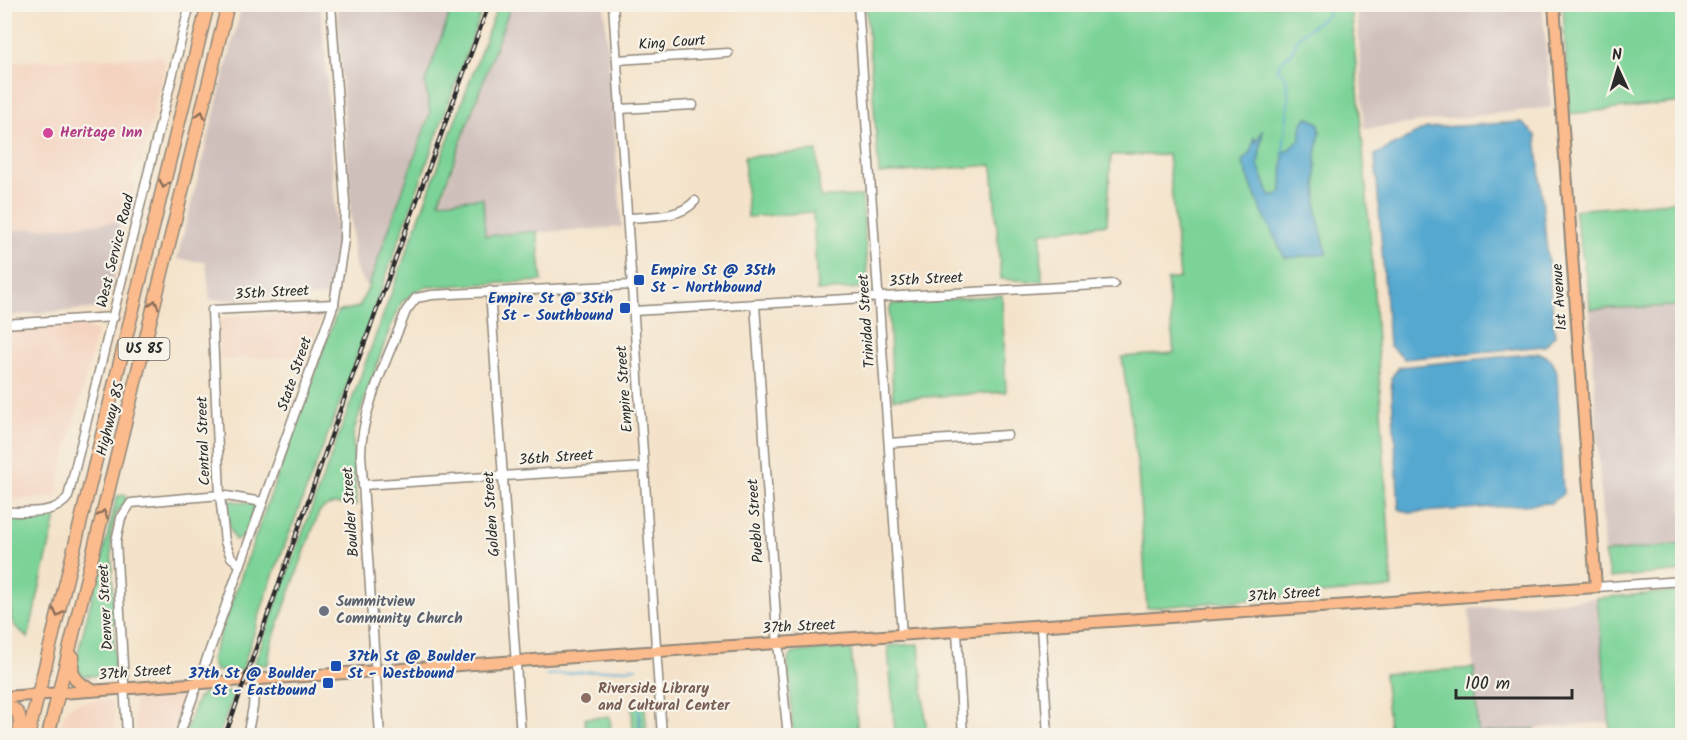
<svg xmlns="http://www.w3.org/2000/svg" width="1687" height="740" font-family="Kalam,sans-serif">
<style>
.built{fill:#f4d3c0}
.industrial{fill:#d0c0bc}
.green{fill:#7cd398;stroke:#547f62;stroke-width:1.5}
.water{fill:#54a8d0;stroke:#406a7e;stroke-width:1.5}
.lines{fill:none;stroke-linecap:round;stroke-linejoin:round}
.stream{stroke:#54a8d0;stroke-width:2}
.minor-casing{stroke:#90877a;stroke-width:11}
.major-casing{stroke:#90877a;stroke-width:14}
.highway-casing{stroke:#90877a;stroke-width:15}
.minor{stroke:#fff;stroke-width:8}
.major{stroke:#fbbb8c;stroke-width:10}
.highway{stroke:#fbbb8c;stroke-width:12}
.rail-casing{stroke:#2b2b2b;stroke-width:4.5}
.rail{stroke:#f7f3e8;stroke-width:2;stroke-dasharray:7;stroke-linecap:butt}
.oneway{stroke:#896c57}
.hotel-dot{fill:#d1479c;stroke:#f7f3e8;stroke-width:2}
.transit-dot{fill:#1a4fb4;stroke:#f7f3e8;stroke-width:2}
.worship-dot{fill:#6b7280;stroke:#f7f3e8;stroke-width:2}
.education-dot{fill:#8d6e63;stroke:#f7f3e8;stroke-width:2}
.labels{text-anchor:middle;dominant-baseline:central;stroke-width:4.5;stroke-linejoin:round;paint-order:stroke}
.shield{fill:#f7f3e8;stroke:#686764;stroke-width:1.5}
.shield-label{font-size:14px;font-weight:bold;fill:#2b2b2b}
.street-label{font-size:15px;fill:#2b2b2b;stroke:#f7f3e8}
.hotel-label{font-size:15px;font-weight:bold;fill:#b23c85;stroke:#f7f3e8;text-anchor:start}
.transit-label{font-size:15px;font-weight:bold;fill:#164399;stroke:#f7f3e8;text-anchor:start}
.worship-label{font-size:15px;font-weight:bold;fill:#5b616d;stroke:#f7f3e8;text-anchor:start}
.education-label{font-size:15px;font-weight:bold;fill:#785e54;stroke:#f7f3e8;text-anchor:start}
</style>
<rect width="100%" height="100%" fill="#f7f3e8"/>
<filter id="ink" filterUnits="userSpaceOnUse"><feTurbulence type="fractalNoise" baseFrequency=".0167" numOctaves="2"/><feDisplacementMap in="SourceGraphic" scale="12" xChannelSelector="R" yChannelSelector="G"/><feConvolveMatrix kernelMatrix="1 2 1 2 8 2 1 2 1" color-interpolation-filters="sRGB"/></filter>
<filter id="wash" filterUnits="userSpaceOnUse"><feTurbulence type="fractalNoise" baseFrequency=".008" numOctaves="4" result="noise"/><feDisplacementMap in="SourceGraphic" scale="24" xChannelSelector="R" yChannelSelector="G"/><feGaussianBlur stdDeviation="1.35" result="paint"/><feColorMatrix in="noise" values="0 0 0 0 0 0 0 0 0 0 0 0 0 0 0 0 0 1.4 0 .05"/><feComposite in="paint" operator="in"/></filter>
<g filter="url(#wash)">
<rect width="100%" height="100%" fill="#f4e3ca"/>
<g class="built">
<path d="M161,56v4h4v5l-24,99 -5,-1 -6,19 4,2v6l-7,31 -122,10 -1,-169z"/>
<path d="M325,310l-18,46 -87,4 -2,-32 2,-8 6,-3z"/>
<path d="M79,324l18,8 -42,165 -50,3v-169z"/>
<path d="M179,695l3,4 -11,36h-35l-2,-32 3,-4z"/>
<path d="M109,700l4,3 2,32h-56l5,-21 4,-6 14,-6z"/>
</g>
<g class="industrial">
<path d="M242,5h78l5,47 13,198 -9,46 -119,4 -4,-38 -29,-3z"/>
<path d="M337,5h116l-28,78 4,29 -61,176 -12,-18 -3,-19z"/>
<path d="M511,5h93l18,222 -137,9 -45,-32z"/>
<path d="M1357,5h185l9,102 -187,22z"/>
<path d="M117,222l6,14 -15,66 -7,6 -96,8v-85z"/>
<path d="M1682,306v238l-78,9 -14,-244z"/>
<path d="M1597,598l13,124 -132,11 -9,-124z"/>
</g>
<g class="green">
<path d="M453,4l31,1 -141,390 -74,191 -27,84 -27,1 -4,-12 126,-347 22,-5 9,-19 62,-175 -5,-30z"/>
<path d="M498,5h13l-72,197 44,-4 2,38 52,-5 5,50 -115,6 -11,4 -14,11 -12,26 -33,93 -4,15 3,69c-14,-1 -26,-4 -37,7l-48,132 -3,21 -14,-1z"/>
<path d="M866,5h485l21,254 20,329 -245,20 -9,-138 -16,-113 52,-4 -7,-73 13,-2 -12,-123h-57l-4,69 -66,9 1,49 -41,-3 -9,-114 -113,9z"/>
<path d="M1563,5h119v97l-113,12z"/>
<path d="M817,151l3,46 42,-1 6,84 -1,5 -6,3 -44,3 -4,-79 -65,5 -4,-60z"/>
<path d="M1682,201v105l-92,3 -1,-18 -15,-81z"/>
<path d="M1002,295l4,97 -113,7 -4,-88 3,-7z"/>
<path d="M126,495l-1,9 -8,7 -6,23 4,135 -3,1v5l-29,1 -8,-11 42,-169z"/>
<path d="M227,500l28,4 -11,33 -9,3 -6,-14z"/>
<path d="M57,513l-29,125 -14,-13 -3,-6 -3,-99z"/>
<path d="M1682,544v27l-72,7 -6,-25z"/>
<path d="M1682,591v144h-71l-14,-137z"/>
<path d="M919,644l8,91h-32l-7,-89z"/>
<path d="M851,648l7,87h-65l-5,-75 6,-8z"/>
<path d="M1474,668l4,65 57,-4 1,6h-146l-6,-61z"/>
<path d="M228,691l6,3 -15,41 -35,1 14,-39 2,1 3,-5z"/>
<path d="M644,698l3,37h-11l7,-2 -1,-5h-1l-2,-23v23l-6,7 -1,-32 5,-4z"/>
<path d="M610,717l1,17 -25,1 -1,-17z"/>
</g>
<g class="water">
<path d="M1307,117l12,6 1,9 -4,24 1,58 10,40 -42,4 -25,-50 -18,-47 9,-9 3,-15 2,5 7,-12 -5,35 12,31h7l5,-5 1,-39 4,-1 13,-12 2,-16z"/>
<path d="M1521,122l15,13 19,200 -10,11 -141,13 -15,-14 -14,-190 51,-27z"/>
<path d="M1539,353l12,6 6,13 6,122 -12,9 -142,10 -10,-4 -8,-131 8,-11z"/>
</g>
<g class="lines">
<g class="stream">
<path d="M1283,152l6,-55 -3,-20 -9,-8 5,-8 9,-8 8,-17 29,-22 4,-10"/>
<path d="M546,675l90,-7"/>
<path d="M639,706l1,27"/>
<path d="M634,736l6,-5"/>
</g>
</g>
</g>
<g filter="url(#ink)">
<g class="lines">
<defs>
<g id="minor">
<path d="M613,4l49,732"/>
<path d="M858,4l44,632"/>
<path d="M617,60l111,-7"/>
<path d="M620,109l73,-4"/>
<path d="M628,218c22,-2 51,1 67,-17"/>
<path d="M490,291l31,445"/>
<path d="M755,304l22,329 11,103"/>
<path d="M633,311l481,-27"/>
<path d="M4,324l110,-7"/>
<path d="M889,443l118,-8"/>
<path d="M363,485l280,-18"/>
<path d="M4,512c21,-1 51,4 64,-15l122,-493"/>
<path d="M240,565l-9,-8 -6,-15 -5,-47 -8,-185 122,-6"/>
<path d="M1596,587l86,-6"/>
<path d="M1041,627l7,109"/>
<path d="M957,632l6,104"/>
<path d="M4,636l1,6"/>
<path d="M127,736l-11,-195 5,-23 10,-15 89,-8 43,7"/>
<path d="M179,736l155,-432 10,-64 1,-38 -14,-198"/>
<path d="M247,736l6,-29 2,-27"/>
<path d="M380,736l-19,-282c0,-45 29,-100 45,-143l10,-13 16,-3 200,-10"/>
</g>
<path id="major" d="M4,697l713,-50 618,-41 261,-19 -42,-583"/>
<g id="highway">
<path d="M73,657c-4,18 3,26 19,33"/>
<path d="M4,704c18,7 17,14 15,32"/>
<path d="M28,736l180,-732"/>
<path d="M48,736l180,-732"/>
</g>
</defs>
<use href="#minor" class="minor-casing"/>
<use href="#major" class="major-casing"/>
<use href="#highway" class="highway-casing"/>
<use href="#minor" class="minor"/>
<use href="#major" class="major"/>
<use href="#highway" class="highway"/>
<defs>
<path id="rail" d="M225,736l127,-359 137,-373"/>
</defs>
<use href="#rail" class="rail-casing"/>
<use href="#rail" class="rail"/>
</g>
<defs><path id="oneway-chevron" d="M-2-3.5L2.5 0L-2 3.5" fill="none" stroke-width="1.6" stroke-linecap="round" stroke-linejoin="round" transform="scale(1.5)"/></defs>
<g class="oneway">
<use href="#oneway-chevron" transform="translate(201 115) rotate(-76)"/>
<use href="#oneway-chevron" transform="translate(164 184) rotate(104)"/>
<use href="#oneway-chevron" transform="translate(154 304) rotate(-76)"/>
<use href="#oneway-chevron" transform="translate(103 514) rotate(-76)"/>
<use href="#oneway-chevron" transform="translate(58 613) rotate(104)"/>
</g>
</g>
<circle class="hotel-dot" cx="48" cy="133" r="6"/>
<g class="transit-dot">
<rect x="633" y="274" width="12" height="12" rx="3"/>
<rect x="619" y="302" width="12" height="12" rx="3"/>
<rect x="330" y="660" width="12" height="12" rx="3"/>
<rect x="322" y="677" width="12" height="12" rx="3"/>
</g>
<circle class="worship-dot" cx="324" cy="611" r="6"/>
<circle class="education-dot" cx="586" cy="698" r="6"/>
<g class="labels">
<rect class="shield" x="118.5" y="338" width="51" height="22" rx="4.5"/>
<g class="shield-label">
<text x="144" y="349">US 85</text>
</g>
<g class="street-label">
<text transform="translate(672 43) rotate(-4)">King Court</text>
<text transform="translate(116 251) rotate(-76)">West Service Road</text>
<text transform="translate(926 280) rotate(-3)">35th Street</text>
<text transform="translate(272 293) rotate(-3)">35th Street</text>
<text transform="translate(1560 297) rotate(-94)">1st Avenue</text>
<text transform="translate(867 321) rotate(-94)">Trinidad Street</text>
<text transform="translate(295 374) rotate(-71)">State Street</text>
<text transform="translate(625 389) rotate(-94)">Empire Street</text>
<text transform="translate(111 419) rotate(-76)">Highway 85</text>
<text transform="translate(204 441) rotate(-92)">Central Street</text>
<text transform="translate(556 458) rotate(-4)">36th Street</text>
<text transform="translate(351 512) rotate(-94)">Boulder Street</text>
<text transform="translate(492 514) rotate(-94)">Golden Street</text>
<text transform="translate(756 521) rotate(-94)">Pueblo Street</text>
<text transform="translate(1284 595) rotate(-4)">37th Street</text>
<text transform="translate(106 607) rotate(-93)">Denver Street</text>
<text transform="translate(799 627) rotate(-3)">37th Street</text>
<text transform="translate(135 673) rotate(-4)">37th Street</text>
</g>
<g class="hotel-label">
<text x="60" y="133">Heritage Inn</text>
</g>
<g class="transit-label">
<text x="651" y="271">Empire St @ 35th<tspan x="651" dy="17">St - Northbound</tspan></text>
<text x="613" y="299" text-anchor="end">Empire St @ 35th<tspan x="613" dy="17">St - Southbound</tspan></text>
<text x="348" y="657">37th St @ Boulder<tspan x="348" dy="17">St - Westbound</tspan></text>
<text x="316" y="674" text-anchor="end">37th St @ Boulder<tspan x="316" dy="17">St - Eastbound</tspan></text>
</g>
<g class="worship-label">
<text x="336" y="602">Summitview<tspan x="336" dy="17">Community Church</tspan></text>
</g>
<g class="education-label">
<text x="598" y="689">Riverside Library<tspan x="598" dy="17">and Cultural Center</tspan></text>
</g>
</g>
<rect width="1687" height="740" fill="none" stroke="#f7f3e8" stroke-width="24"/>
<g transform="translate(1618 69) rotate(356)" stroke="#f7f3e8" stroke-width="4.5" paint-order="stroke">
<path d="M0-4.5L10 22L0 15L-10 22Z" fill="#2b2b2b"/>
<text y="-9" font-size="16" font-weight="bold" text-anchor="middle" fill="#2b2b2b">N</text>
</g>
<path d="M1456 689v9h116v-9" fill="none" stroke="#2b2b2b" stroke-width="3"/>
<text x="1465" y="689" font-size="18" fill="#2b2b2b" stroke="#f7f3e8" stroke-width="4.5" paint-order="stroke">100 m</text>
</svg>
